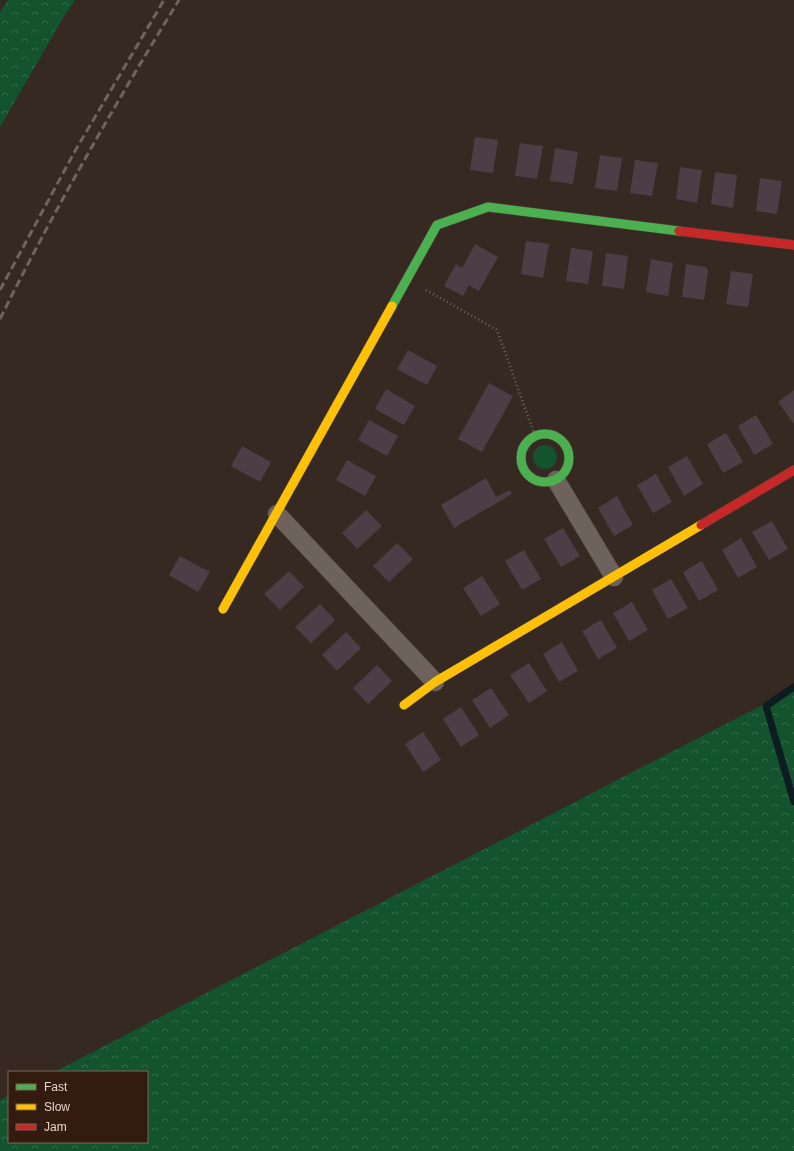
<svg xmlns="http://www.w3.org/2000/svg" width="794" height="1151" font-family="Helvetica,sans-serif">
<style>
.green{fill:#13532e}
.forest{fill:url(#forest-crowns)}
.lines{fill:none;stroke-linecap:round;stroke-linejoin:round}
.stream{stroke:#0d1c20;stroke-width:7}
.building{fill:#4d3d46}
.street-casing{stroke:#50443f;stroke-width:19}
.fast-casing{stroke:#50443f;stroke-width:10}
.slow-casing{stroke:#50443f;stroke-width:10}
.jam-casing{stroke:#50443f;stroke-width:10}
.path{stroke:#706560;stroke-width:2.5;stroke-dasharray:1 3;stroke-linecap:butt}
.street{stroke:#6d625c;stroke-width:18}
.fast{stroke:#4caf50;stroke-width:9}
.slow{stroke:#ffc107;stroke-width:9}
.jam{stroke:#c62828;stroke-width:9}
.rail{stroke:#6d645d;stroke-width:3;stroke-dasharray:8 4;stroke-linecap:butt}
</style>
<defs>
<pattern id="forest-crowns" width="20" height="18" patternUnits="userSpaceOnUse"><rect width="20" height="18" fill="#13532e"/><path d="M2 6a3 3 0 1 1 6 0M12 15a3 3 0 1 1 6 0" fill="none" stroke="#356b4b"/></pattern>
</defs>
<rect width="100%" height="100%" fill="#362921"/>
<circle class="green" cx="545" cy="457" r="12"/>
<g class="forest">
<path d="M8,0h67l-12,18 -63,109v-115z"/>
<path d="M794,684v467h-794v-51l9,-5v47h138v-70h-93l683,-354 34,-17z"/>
</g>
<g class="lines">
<path class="stream" d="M794,687l-28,19 28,96"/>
</g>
<g class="building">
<path d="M475,137l23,3 -5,33 -23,-3z"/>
<path d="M520,143l23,3 -6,33 -22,-3z"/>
<path d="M555,148l23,4 -5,32 -23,-3z"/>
<path d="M600,155l22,3 -5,33 -22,-3z"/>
<path d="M635,160l23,3 -6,33 -22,-3z"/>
<path d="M680,167l22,3 -5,33 -21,-4z"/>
<path d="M715,172l22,3 -4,33 -22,-4z"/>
<path d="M760,178l22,3 -5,33 -21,-3z"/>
<path d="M526,241l23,3 -6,34 -22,-4z"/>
<path d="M475,244l23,13 -19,34 -10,-6 -6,11 -19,-10 12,-22 6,4z"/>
<path d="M571,248l22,3 -5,33 -22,-3z"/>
<path d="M606,253l22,3 -4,33 -22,-3z"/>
<path d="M651,259l22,4 -5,33 -22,-4z"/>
<path d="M686,264l20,3 2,4 -4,29 -22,-3z"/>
<path d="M731,271l22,3 -5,33 -22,-3z"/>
<path d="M408,350l29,16 -10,19 -30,-16z"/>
<path d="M489,383l24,13 -31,56 -24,-13z"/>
<path d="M386,389l29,17 -11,19 -29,-16z"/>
<path d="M794,390v34l-16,-22z"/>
<path d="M756,415l17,29 -19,11 -16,-29z"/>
<path d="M369,420l29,16 -11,20 -29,-16z"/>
<path d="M726,433l17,29 -20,11 -16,-29z"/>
<path d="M242,446l29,16 -11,20 -29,-16z"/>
<path d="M687,456l16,28 -19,12 -16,-29z"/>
<path d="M347,460l29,16 -11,20 -29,-16z"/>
<path d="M656,474l16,28 -19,11 -16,-28z"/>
<path d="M486,478l10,19 14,-7 2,4 -58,34 -13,-23z"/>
<path d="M617,496l16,29 -19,11 -16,-28z"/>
<path d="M366,510l16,16 -25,23 -15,-16z"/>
<path d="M772,521l16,28 -19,11 -17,-28z"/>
<path d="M563,528l17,28 -19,11 -17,-28z"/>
<path d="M741,538l16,29 -19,11 -16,-28z"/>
<path d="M397,543l16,16 -24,23 -16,-16z"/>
<path d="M524,550l17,29 -19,11 -17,-29z"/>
<path d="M180,556l30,16 -12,20 -29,-17z"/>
<path d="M702,561l16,29 -19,11 -16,-29z"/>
<path d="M289,571l15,16 -24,23 -16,-16z"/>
<path d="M482,576l18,28 -19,12 -18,-28z"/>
<path d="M671,579l17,29 -20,11 -16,-29z"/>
<path d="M632,602l16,28 -19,11 -16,-28z"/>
<path d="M320,604l15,16 -24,23 -16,-16z"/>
<path d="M601,620l16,28 -19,11 -16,-28z"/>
<path d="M346,632l15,16 -24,23 -15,-16z"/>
<path d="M562,642l16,29 -19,11 -16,-28z"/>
<path d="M529,663l18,28 -18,12 -19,-28z"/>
<path d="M377,665l15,16 -24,23 -15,-16z"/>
<path d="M491,688l18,27 -19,13 -18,-28z"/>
<path d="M461,707l18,28 -18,12 -18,-28z"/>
<path d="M423,732l18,28 -18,12 -18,-28z"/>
</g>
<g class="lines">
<defs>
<g id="street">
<path d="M556,480l58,97"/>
<path d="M277,514l158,168"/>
</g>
<g id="fast">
<path d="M392,306l45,-81 51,-18 191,24"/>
<circle cx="545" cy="458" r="24"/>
</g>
<g id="slow">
<path d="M223,609l169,-303"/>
<path d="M404,705l31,-23 266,-157"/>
</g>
<g id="jam">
<path d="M679,231l115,14"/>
<path d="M701,525l93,-55"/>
</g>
</defs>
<use href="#street" class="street-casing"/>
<use href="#fast" class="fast-casing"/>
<use href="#slow" class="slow-casing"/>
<use href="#jam" class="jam-casing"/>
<path class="path" d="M426,290l71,40 38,106"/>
<use href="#street" class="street"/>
<use href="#fast" class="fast"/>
<use href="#slow" class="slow"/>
<use href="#jam" class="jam"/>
<g class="rail">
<path d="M0,290l75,-139 89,-151"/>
<path d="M0,319c54,-109 115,-215 179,-319"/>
</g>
</g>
<rect x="8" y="1071" width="140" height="72" fill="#331c0f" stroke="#7a665b"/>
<rect x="16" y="1084" width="20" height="6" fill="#4caf50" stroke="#7a665b"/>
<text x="44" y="1091" font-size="12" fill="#e4d4cc">Fast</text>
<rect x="16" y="1104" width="20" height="6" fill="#ffc107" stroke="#7a665b"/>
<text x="44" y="1111" font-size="12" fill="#e4d4cc">Slow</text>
<rect x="16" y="1124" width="20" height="6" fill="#c62828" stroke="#7a665b"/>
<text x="44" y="1131" font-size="12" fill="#e4d4cc">Jam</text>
</svg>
